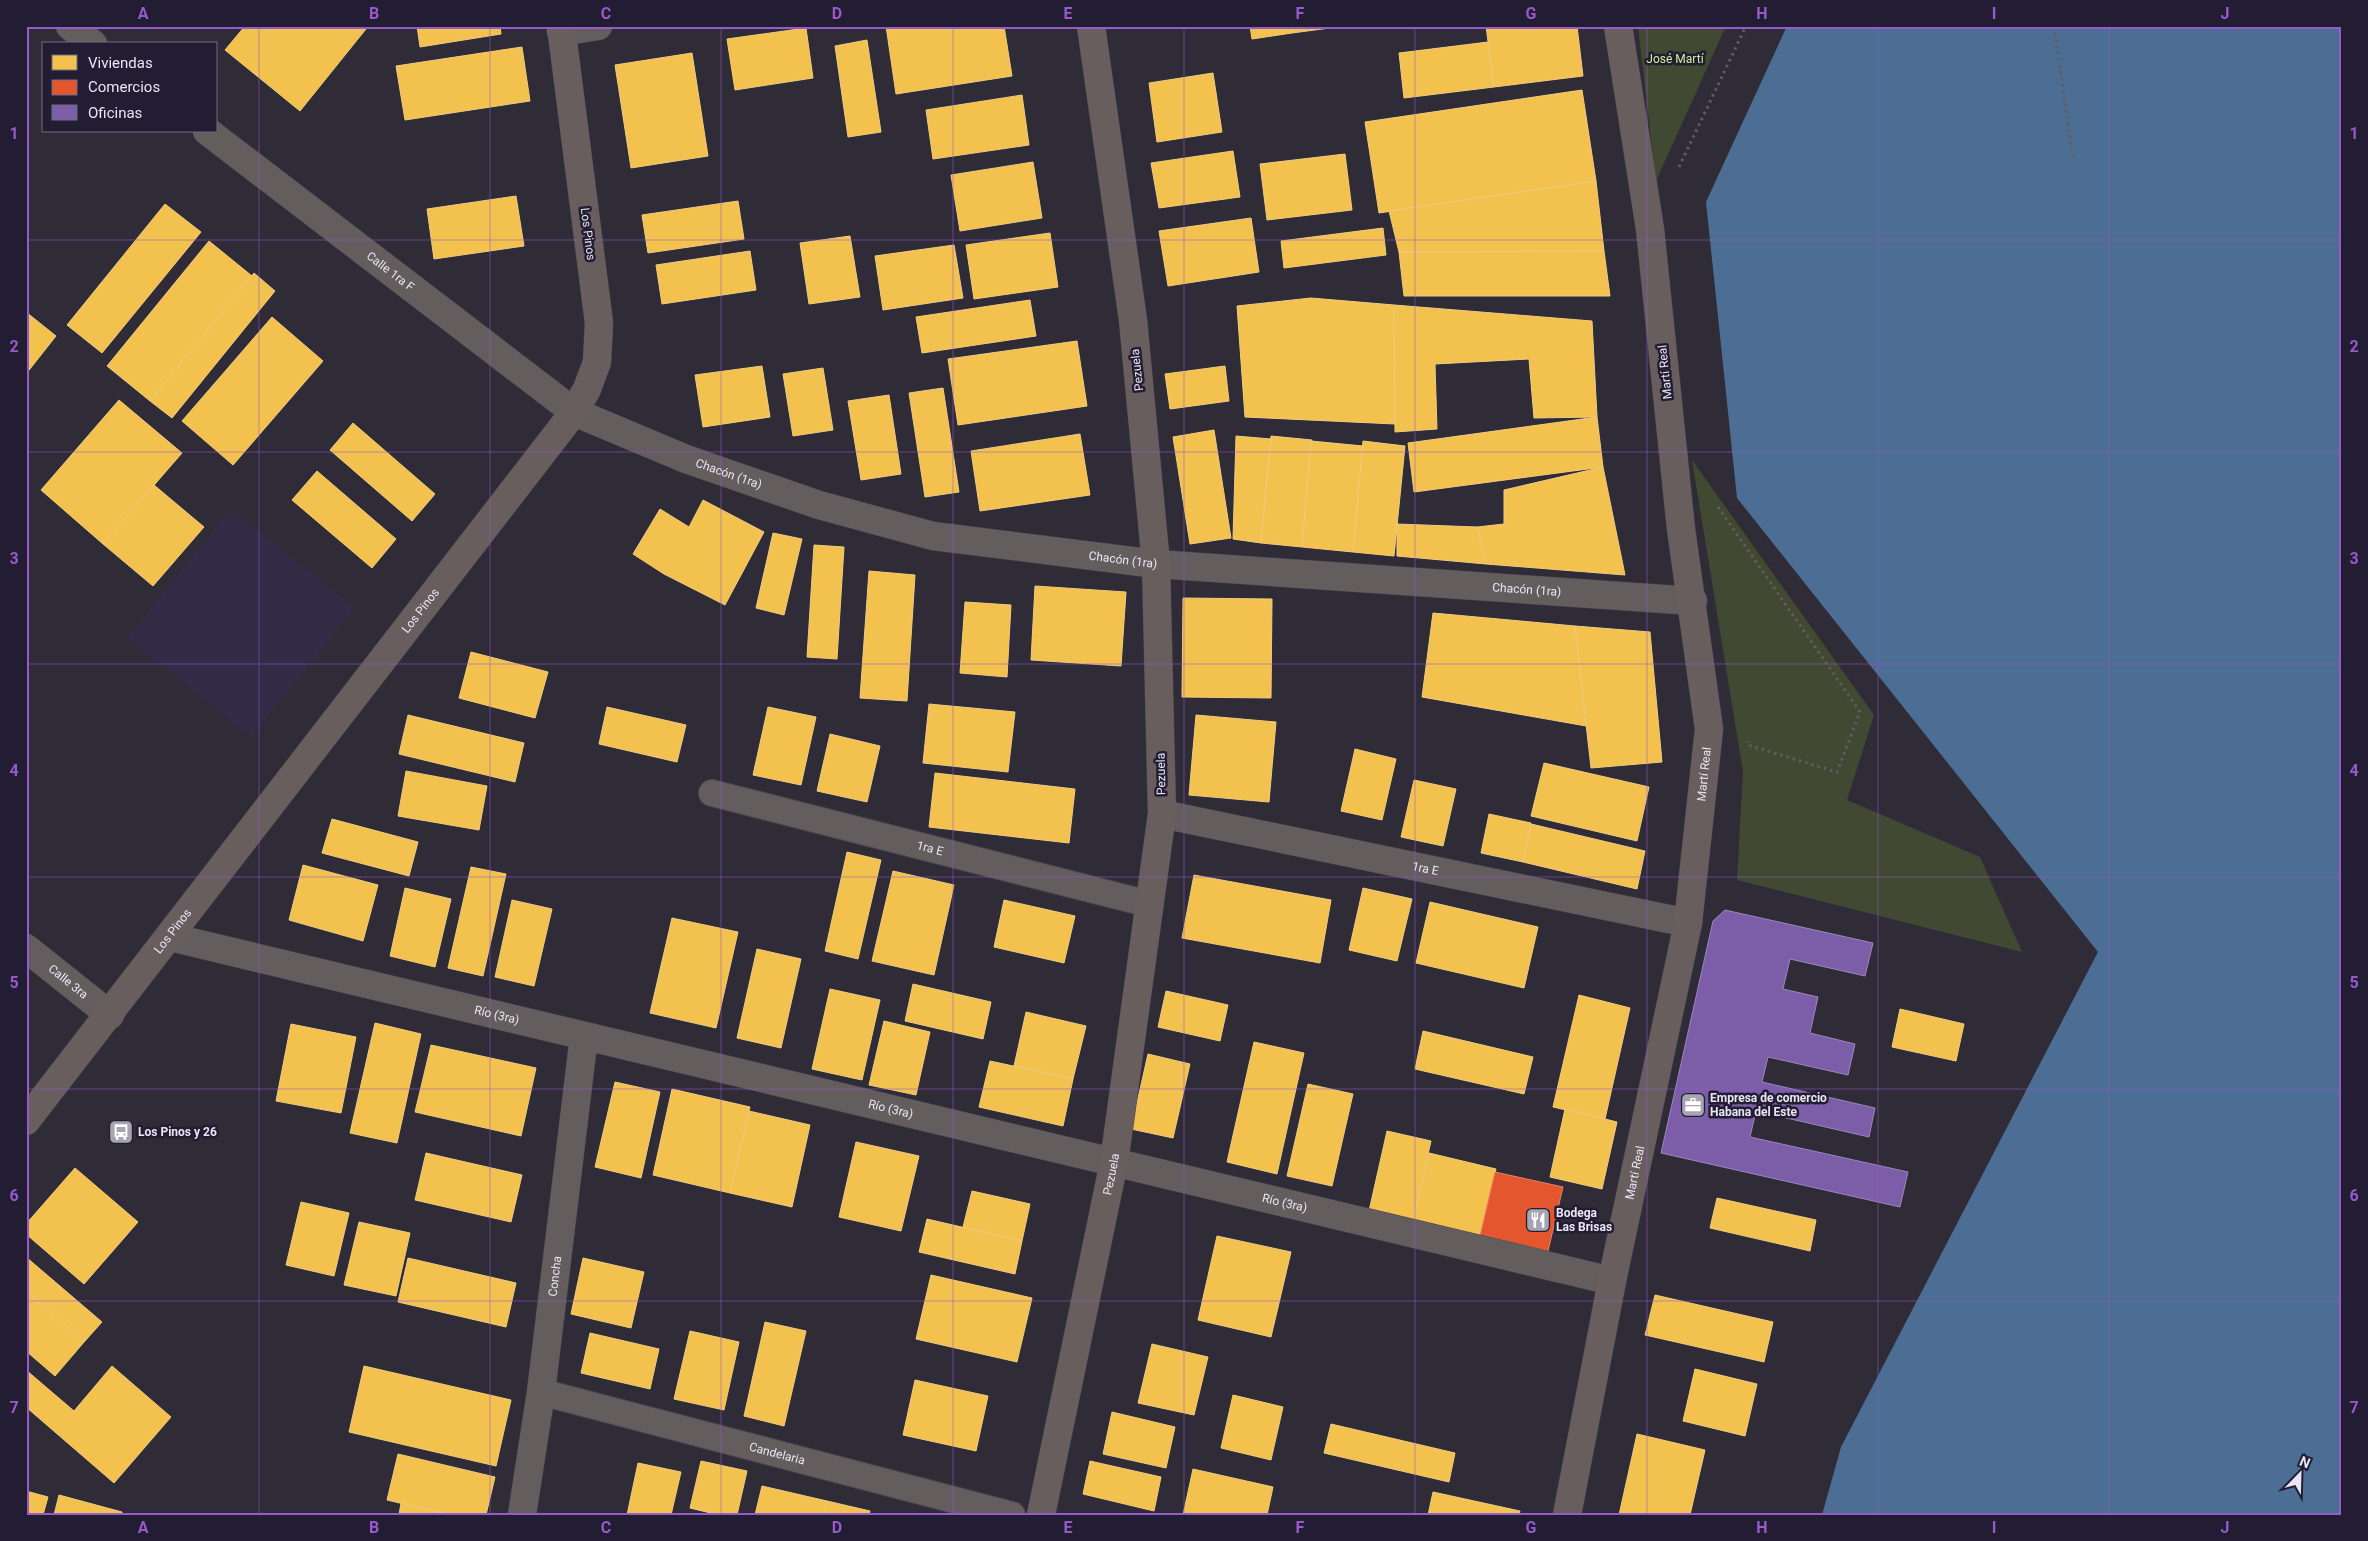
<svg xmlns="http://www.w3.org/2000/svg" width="2368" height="1541" font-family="Roboto,sans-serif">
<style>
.built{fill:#322c46}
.green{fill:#414932}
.water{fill:#4d6e94}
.homes{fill:#f2c14e;stroke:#efcc80}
.shops{fill:#e4572e;stroke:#e58269}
.offices{fill:#7b5ea7;stroke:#9c86be}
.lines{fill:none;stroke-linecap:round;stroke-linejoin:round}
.lane-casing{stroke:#4a4751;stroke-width:28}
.street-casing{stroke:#4a4751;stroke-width:29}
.secondary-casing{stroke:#4a4751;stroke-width:29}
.path{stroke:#615c5f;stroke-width:3;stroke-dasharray:2.5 4;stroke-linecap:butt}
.lane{stroke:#645d5e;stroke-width:26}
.street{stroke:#645d5e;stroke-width:28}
.secondary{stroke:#685e5e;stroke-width:28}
.grid{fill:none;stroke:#965acc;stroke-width:1;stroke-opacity:0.55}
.labels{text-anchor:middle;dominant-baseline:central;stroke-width:5;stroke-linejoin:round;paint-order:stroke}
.park-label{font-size:12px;fill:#d2ec9c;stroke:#221d32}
.street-label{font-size:12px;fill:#e8e5f4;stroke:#221d32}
.poi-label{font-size:12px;font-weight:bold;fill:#e8e5f4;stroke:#221d32;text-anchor:start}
.neatline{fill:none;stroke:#965acc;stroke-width:2}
.grid-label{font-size:16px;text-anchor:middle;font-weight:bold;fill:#965acc}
</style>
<rect width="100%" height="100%" fill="#2f2c38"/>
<path class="built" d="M231,509l124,99 -104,129 -124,-99z"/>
<g class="green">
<path d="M1638,26h88l-70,155z"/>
<path d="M1692,460l182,255 -27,85 133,57 42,95 -285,-72 6,-108z"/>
</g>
<path class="water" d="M1787,26h555v1489h-520l19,-68 257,-495 -361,-454 -31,-296z"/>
<g class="homes">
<path d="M245,26h117l4,3 -66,82 -75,-61z"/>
<path d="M417,26h83l1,8 -81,13z"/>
<path d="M886,26h118l8,50 -116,18z"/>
<path d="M1250,26h41l1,7 -40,6z"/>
<path d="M1291,26h54l-53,7z"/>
<path d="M1486,26h91l6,50 -89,11z"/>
<path d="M806,28l7,50 -78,12 -8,-51z"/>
<path d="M867,40l14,92 -33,5 -13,-91z"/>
<path d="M1488,42l6,45 -90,11 -5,-45z"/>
<path d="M522,47l8,54 -125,19 -9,-54z"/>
<path d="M692,53l16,103 -77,12 -16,-103z"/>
<path d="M1213,73l9,59 -65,10 -8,-59z"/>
<path d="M1582,90l14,91 -217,32 -14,-91z"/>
<path d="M1022,95l7,50 -96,14 -7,-49z"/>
<path d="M1233,151l7,46 -81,11 -8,-45z"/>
<path d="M1345,154l7,56 -85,10 -7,-56z"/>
<path d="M1033,162l9,56 -82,13 -9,-56z"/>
<path d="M1596,181l8,70 -205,1 -10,-41z"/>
<path d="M516,196l8,50 -90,13 -7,-50z"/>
<path d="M738,201l6,38 -96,14 -6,-38z"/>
<path d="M165,204l36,28 -99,121 -35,-28z"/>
<path d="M1251,218l8,54 -91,14 -9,-55z"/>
<path d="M1383,228l3,27 -102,13 -3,-27z"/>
<path d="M1050,233l8,54 -84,12 -8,-54z"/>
<path d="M850,236l10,61 -51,7 -9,-61z"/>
<path d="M209,241l43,35 -102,125 -43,-35z"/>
<path d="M954,245l9,53 -80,12 -8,-54z"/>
<path d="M750,251l6,39 -94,14 -6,-39z"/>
<path d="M1604,251l6,45h-206l-5,-44z"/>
<path d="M254,273l21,18 -103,127 -22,-17z"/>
<path d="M1311,298l83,7 1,119 -150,-7 -8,-111z"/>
<path d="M1030,300l6,36 -114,17 -6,-36z"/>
<path d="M1394,305l198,16 5,96 -63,1 -5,-59 -94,5 2,65 -42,3z"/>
<path d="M26,312l30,24 -30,38z"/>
<path d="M272,317l51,44 -90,104 -51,-44z"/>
<path d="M1077,341l10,65 -129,19 -10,-66z"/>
<path d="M762,366l8,51 -67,10 -8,-52z"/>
<path d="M1225,366l4,35 -59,8 -5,-35z"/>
<path d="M823,368l10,62 -40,6 -10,-62z"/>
<path d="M943,388l16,104 -34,5 -16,-104z"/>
<path d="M889,395l12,79 -40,6 -13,-79z"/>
<path d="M119,400l63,53 -79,91 -62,-54z"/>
<path d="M1597,417l6,50 -189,25 -6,-49z"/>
<path d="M353,423l82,71 -23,27 -82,-71z"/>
<path d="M1214,430l17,108 -41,6 -17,-107z"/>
<path d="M1080,434l10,61 -110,16 -9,-60z"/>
<path d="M1236,436l35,3 -10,104 -28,-4z"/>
<path d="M1271,436l41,4 -10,107 -41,-4z"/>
<path d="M1311,441l52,5 -10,106 -51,-5z"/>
<path d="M1363,441l42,5 -11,110 -41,-4z"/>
<path d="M1603,467l22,108 -139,-11 -9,-37 27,-3v-34z"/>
<path d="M317,471l79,68 -24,29 -80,-68z"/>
<path d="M154,485l50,42 -51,59 -50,-42z"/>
<path d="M703,500l61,32 -39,73 -61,-31 -31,-20 27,-45 29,18z"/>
<path d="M1397,524l80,3 9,37 -89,-8z"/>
<path d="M773,533l29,6 -18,76 -28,-7z"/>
<path d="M814,545l30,2 -7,112 -30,-2z"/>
<path d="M869,571l46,4 -8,126 -47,-3z"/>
<path d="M1035,586l91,6 -5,74 -90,-6z"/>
<path d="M1183,598l89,1 -1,99 -89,-1z"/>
<path d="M965,602l46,3 -4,72 -47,-4z"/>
<path d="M1433,613l142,13 11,100 -164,-29z"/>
<path d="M1575,626l75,6 12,130 -71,6z"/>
<path d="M471,652l77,20 -13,46 -76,-20z"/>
<path d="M929,704l86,8 -7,60 -85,-9z"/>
<path d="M607,707l79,18 -9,37 -78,-18z"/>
<path d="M768,707l48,10 -15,68 -48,-10z"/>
<path d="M408,715l116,28 -9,39 -116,-28z"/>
<path d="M1196,715l80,7 -7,80 -80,-7z"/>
<path d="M830,734l50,12 -13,56 -50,-11z"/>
<path d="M1355,749l41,10 -14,61 -41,-9z"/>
<path d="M1544,763l105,24 -12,54 -106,-25z"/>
<path d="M406,771l81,15 -8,44 -81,-14z"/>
<path d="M935,773l140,16 -6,54 -140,-16z"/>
<path d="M1414,780l42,9 -13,57 -42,-9z"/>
<path d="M1489,814l42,9 -8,39 -42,-9z"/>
<path d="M332,819l86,23 -9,34 -87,-23z"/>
<path d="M1531,824l114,27 -8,38 -114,-27z"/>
<path d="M847,852l34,8 -23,99 -33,-8z"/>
<path d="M303,865l75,20 -15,56 -74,-21z"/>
<path d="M471,867l35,7 -23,102 -35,-8z"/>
<path d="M893,871l61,14 -20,90 -62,-14z"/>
<path d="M1194,875l137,25 -11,63 -138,-25z"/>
<path d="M405,888l46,11 -16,68 -45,-11z"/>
<path d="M1363,888l49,11 -15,62 -48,-11z"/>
<path d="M512,900l40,9 -18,77 -39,-9z"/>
<path d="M1004,900l71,16 -11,47 -70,-16z"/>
<path d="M1430,902l108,25 -14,61 -108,-25z"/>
<path d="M672,918l66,14 -22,96 -66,-15z"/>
<path d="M757,949l44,10 -20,89 -44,-10z"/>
<path d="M913,984l78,18 -8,37 -78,-18z"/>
<path d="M830,989l50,11 -18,80 -50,-11z"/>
<path d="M1166,991l62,14 -8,36 -62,-14z"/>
<path d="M1579,995l51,13 -25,111 -52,-12z"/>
<path d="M1900,1009l64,15 -8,37 -64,-14z"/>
<path d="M1026,1012l60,14 -13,53 -59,-13z"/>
<path d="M884,1021l46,11 -14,63 -47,-10z"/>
<path d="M375,1023l46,11 -24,109 -47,-10z"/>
<path d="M291,1024l65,13 -15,76 -65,-12z"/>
<path d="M1423,1031l110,26 -9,37 -109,-25z"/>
<path d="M1254,1042l50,11 -27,121 -50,-12z"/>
<path d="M431,1045l105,23 -15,68 -106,-24z"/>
<path d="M1148,1054l42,10 -17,74 -42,-9z"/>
<path d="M990,1061l83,18 -10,47 -84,-19z"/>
<path d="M615,1082l45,10 -19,86 -46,-11z"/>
<path d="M1308,1084l45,10 -21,92 -45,-10z"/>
<path d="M672,1089l78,18 -20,86 -77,-18z"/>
<path d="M1565,1109l52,13 -15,67 -52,-12z"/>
<path d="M749,1111l61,14 -18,82 -62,-14z"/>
<path d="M1387,1131l44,10 -18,80 -44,-10z"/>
<path d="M856,1142l63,14 -18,75 -62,-14z"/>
<path d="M426,1153l96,22 -11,47 -96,-22z"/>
<path d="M1429,1153l67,16 -16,67 -67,-15z"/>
<path d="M75,1168l63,54 -54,62 -58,-50v-10z"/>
<path d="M972,1191l58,13 -8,37 -59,-14z"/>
<path d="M1717,1198l99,22 -6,31 -100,-23z"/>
<path d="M301,1202l48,11 -15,63 -48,-11z"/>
<path d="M927,1219l95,22 -7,33 -96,-22z"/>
<path d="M359,1222l51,11 -14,63 -52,-11z"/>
<path d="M1217,1236l74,16 -20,85 -73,-17z"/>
<path d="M26,1257l76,65 -17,19 -59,-50z"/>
<path d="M408,1258l108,25 -10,44 -108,-25z"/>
<path d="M583,1258l61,14 -13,56 -60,-14z"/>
<path d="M931,1275l101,23 -15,64 -101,-23z"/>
<path d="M26,1291l59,50 -30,35 -29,-25z"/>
<path d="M1655,1295l118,27 -9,40 -119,-27z"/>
<path d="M765,1322l41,9 -22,95 -40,-10z"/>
<path d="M690,1331l49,11 -15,68 -50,-11z"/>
<path d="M590,1333l69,16 -9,40 -69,-16z"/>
<path d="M1152,1344l56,13 -14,58 -56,-12z"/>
<path d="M112,1366l59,51 -57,66 -88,-76v-37l48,41z"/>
<path d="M364,1366l147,34 -15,66 -147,-34z"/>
<path d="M1695,1369l62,15 -12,52 -62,-15z"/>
<path d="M915,1380l73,16 -12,55 -73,-16z"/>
<path d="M1233,1395l50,12 -12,53 -50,-12z"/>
<path d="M1112,1412l63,15 -9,41 -63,-14z"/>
<path d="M1331,1424l124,29 -6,29 -125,-29z"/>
<path d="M1637,1434l68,16 -15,65h-71z"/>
<path d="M398,1454l97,23 -9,38h-36l-63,-15z"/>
<path d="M701,1461l46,10 -10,44h-18l-29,-7z"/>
<path d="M1090,1461l71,16 -7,34 -71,-17z"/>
<path d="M638,1463l43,9 -10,43h-44z"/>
<path d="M1193,1469l80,18 -6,28h-84z"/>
<path d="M762,1486l65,15 -3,14h-69z"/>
<path d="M26,1491l22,6 -5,18h-17z"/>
<path d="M1433,1492l87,19 -1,4h-91z"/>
<path d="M59,1495l63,17v3h-68z"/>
<path d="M827,1501l43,10 -1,4h-45z"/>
<path d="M401,1503l49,12h-51z"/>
</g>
<path class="shops" d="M1495,1172l68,15 -15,64 -68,-15z"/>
<path class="offices" d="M1725,910l148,33 -8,33 -75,-17 -7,30 35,8 -8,36 45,11 -7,31 -80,-18 -6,25 113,26 -6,29 -113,-26 -6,26 158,35 -8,35 -239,-54 52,-232z"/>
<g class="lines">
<defs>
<g id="lane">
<path id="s1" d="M712,793l437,111"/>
<path id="s2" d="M541,1392l471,123"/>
</g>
<g id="street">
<path d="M70,26l23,18"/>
<path d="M561,32l37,-6"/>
<path id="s3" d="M207,131l367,281 112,47 133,46 114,31 223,28 537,37"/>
<path id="s4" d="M1162,814l526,109"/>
<path id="s5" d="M170,937l1442,344"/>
<path id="s6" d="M26,948l84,67"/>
<path id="s7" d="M522,1515l19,-123 43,-356"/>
</g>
<g id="secondary">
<path id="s8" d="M26,1121l548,-709 13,-23 10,-27 2,-39 -38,-297"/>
<path id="s9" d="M1041,1515l73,-353 48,-348 -6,-250 -23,-244 -42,-294"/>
<path id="s10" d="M1567,1515l45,-234 76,-358 21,-194 -28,-200 -31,-300 -32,-203"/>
</g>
</defs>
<use href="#lane" class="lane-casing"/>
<use href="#street" class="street-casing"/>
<use href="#secondary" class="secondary-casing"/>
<g class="path">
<path d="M2054,26l19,134"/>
<path d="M1679,167l67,-141"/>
<path d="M1718,507l142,205 -23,60 -89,-27 -1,-4"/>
</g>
<use href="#lane" class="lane"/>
<use href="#street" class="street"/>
<use href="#secondary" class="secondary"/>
</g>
<path class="grid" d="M259,26v1489M490,26v1489M721,26v1489M953,26v1489M1184,26v1489M1415,26v1489M1647,26v1489M1878,26v1489M2109,26v1489M26,240h2316M26,452h2316M26,664h2316M26,877h2316M26,1089h2316M26,1301h2316"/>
<defs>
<symbol id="office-square" viewBox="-11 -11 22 22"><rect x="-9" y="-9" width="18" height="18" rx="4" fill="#a7a4b2" stroke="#221d32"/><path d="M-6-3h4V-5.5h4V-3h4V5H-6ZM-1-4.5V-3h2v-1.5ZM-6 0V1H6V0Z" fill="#fff"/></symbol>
<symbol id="bus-square" viewBox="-11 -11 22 22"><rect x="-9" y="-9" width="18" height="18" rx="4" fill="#a7a4b2" stroke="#221d32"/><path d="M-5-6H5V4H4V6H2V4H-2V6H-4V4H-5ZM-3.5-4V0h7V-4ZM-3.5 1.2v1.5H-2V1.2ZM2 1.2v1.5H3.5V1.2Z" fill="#fff"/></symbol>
<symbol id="restaurant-square" viewBox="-11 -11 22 22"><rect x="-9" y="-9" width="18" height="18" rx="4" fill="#a7a4b2" stroke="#221d32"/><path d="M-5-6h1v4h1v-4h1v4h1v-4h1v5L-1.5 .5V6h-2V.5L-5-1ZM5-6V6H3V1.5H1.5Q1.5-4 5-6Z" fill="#fff"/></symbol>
</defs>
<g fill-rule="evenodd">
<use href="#office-square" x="1679" y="1091" width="28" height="28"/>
<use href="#bus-square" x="107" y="1118" width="28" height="28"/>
<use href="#restaurant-square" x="1524" y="1206" width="28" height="28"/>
</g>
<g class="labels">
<g class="park-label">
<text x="1675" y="59">José Martí</text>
</g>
<g class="street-label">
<text transform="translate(588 234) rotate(83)">Los Pinos</text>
<text stroke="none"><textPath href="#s3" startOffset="231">Calle 1ra F</textPath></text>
<text transform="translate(1137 370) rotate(-96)">Pezuela</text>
<text transform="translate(1665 372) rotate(-96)">Martí Real</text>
<text stroke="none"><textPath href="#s3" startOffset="629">Chacón (1ra)</textPath></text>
<text stroke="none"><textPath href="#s3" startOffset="1034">Chacón (1ra)</textPath></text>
<text stroke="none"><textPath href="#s3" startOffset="1439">Chacón (1ra)</textPath></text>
<text stroke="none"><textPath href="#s8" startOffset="645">Los Pinos</textPath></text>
<text transform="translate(1161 774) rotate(-91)">Pezuela</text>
<text stroke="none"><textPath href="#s10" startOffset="754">Martí Real</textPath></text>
<text stroke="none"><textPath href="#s1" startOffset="225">1ra E</textPath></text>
<text stroke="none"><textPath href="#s4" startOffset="269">1ra E</textPath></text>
<text stroke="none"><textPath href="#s8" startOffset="240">Los Pinos</textPath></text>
<text stroke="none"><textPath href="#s6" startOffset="54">Calle 3ra</textPath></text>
<text stroke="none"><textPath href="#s5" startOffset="336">Río (3ra)</textPath></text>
<text stroke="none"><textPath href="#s5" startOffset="741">Río (3ra)</textPath></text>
<text stroke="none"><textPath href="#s10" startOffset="349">Martí Real</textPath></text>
<text stroke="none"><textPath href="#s9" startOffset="348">Pezuela</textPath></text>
<text stroke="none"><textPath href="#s5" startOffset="1146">Río (3ra)</textPath></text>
<text stroke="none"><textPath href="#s7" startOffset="241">Concha</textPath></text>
<text stroke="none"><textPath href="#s2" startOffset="244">Candelaria</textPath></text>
</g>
<g class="poi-label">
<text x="1710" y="1098">Empresa de comercio<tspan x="1710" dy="14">Habana del Este</tspan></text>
<text x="138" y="1132">Los Pinos y 26</text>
<text x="1556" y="1213">Bodega<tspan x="1556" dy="14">Las Brisas</tspan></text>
</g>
</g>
<rect width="2368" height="1541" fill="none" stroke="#221d32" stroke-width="55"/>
<rect x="42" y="42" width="175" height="90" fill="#221d32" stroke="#716d80"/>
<rect x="52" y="55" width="25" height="15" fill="#f2c14e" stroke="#716d80"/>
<text x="88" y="68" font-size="15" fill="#e8e5f4">Viviendas</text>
<rect x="52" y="80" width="25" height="15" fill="#e4572e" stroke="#716d80"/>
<text x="88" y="92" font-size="15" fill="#e8e5f4">Comercios</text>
<rect x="52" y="105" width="25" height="15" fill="#7b5ea7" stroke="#716d80"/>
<text x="88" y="118" font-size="15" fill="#e8e5f4">Oficinas</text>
<g transform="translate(2300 1474) rotate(23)" stroke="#221d32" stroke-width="4" paint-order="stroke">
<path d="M0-4L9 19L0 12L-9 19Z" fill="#e8e5f4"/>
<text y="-8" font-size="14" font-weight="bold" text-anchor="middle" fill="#e8e5f4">N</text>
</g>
<rect x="28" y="28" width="2312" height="1486" class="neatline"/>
<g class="grid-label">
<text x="143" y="19">A</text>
<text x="374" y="19">B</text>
<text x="606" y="19">C</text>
<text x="837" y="19">D</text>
<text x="1068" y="19">E</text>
<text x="1300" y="19">F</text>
<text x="1531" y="19">G</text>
<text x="1762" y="19">H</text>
<text x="1994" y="19">I</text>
<text x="2225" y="19">J</text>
<text x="14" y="139">1</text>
<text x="2354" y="139">1</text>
<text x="14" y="352">2</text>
<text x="2354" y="352">2</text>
<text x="14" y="564">3</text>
<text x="2354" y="564">3</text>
<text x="14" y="776">4</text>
<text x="2354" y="776">4</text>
<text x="14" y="988">5</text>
<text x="2354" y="988">5</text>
<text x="14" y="1201">6</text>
<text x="2354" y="1201">6</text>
<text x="14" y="1413">7</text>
<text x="2354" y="1413">7</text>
<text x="143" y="1533">A</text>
<text x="374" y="1533">B</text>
<text x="606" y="1533">C</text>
<text x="837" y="1533">D</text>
<text x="1068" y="1533">E</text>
<text x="1300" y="1533">F</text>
<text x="1531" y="1533">G</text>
<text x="1762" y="1533">H</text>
<text x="1994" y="1533">I</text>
<text x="2225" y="1533">J</text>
</g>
</svg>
